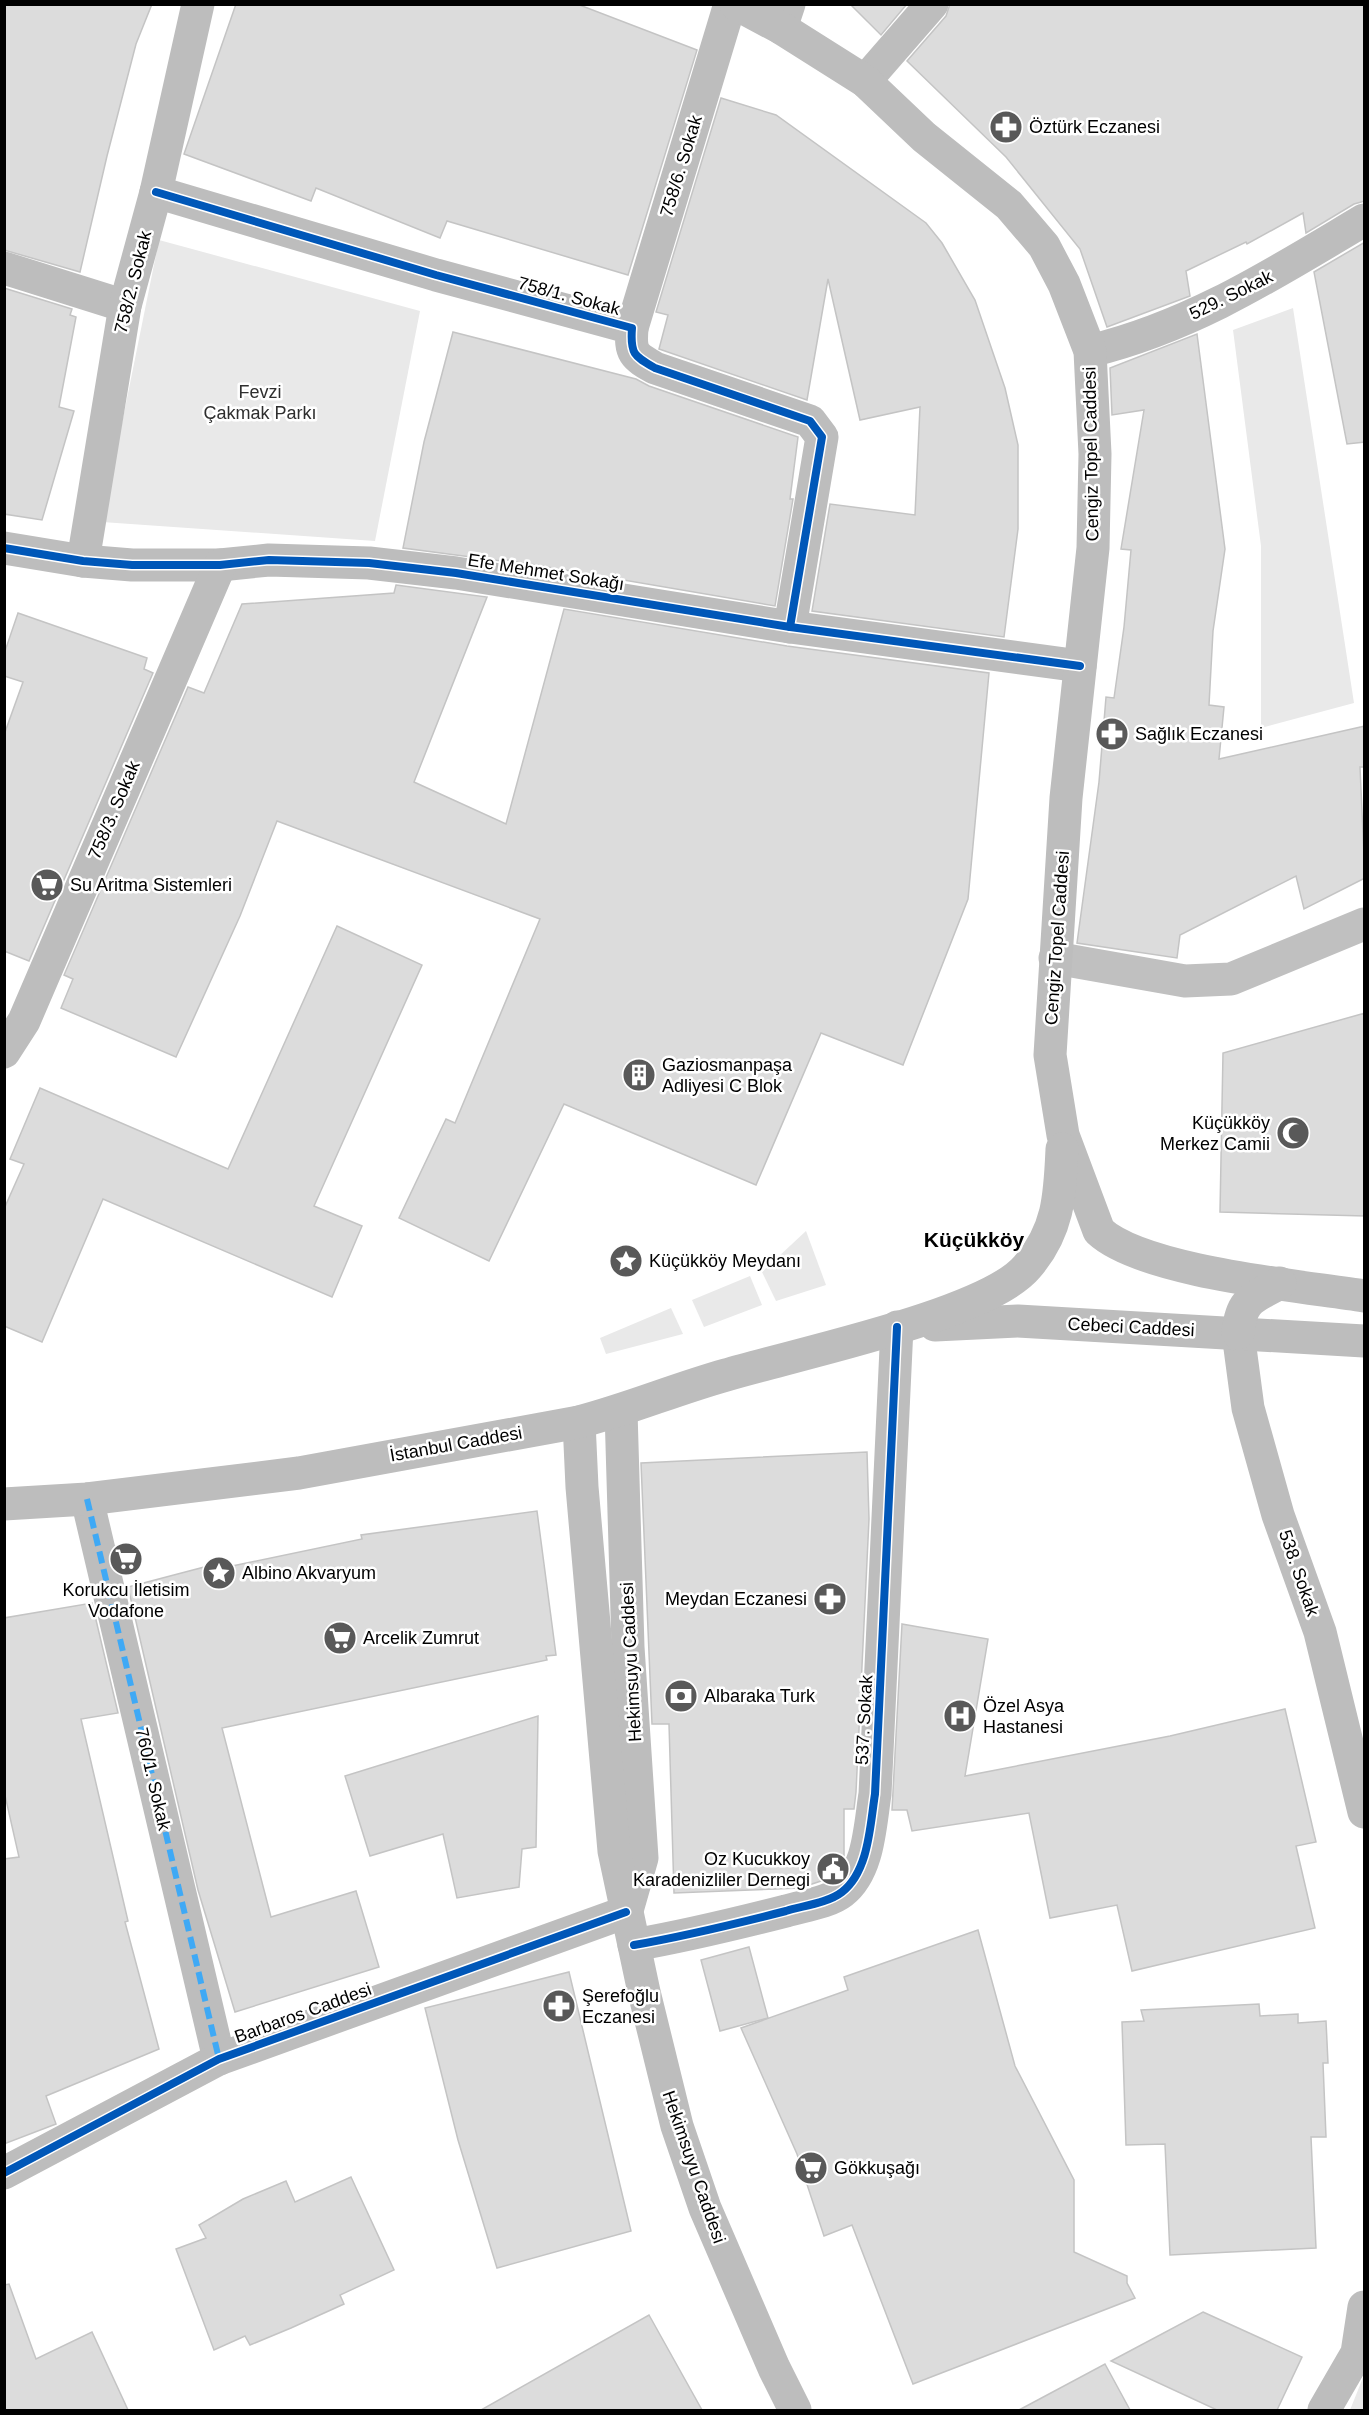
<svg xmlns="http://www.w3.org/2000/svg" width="1369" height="2415" font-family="Arial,sans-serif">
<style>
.green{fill:#e9e9e9}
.building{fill:#dcdcdc;stroke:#c4c4c4;stroke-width:1.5}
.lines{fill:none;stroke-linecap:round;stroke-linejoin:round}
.street{stroke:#bdbdbd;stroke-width:33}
.secondary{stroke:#c0c0c0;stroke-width:33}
.primary{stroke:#bdbdbd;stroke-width:33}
.quiet{stroke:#3fa9f5;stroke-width:6;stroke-dasharray:12 6;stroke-linecap:butt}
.cycleway-casing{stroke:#fff;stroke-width:11}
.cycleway{stroke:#0057b8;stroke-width:8}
.labels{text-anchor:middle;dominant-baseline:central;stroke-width:5;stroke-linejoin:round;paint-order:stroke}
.poi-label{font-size:18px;fill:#000;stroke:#fff;text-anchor:start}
.street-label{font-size:18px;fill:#000;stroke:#fff}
.park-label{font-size:18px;fill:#2e2e2e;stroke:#fff}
.quarter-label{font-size:21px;font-weight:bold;fill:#000;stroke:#fff}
</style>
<rect width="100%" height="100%" fill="#fff"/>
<g class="green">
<path d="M159,240l261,71 -45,230 -273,-19z"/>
<path d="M1293,308l61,395 -93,25v-182l-28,-216z"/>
<path d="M806,1231l20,54 -50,16 -14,-29z"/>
<path d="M750,1276l12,29 -58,22 -12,-27z"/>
<path d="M671,1308l12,26 -77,20 -6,-16z"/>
<path d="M1364,2375v35h-14z"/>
</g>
<g class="building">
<path d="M4,4h148l-16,40 -29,112 -27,116 -76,-22z"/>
<path d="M236,4h341l120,46 -69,225 -181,-54 -7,17 -124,-50 -5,13 -127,-47z"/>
<path d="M850,4h57l-26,31z"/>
<path d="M950,4h415v197l-11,3 -48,29 -3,-20 -56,31 -1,-2 -60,29 4,25 -83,31 -27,-78 -74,-92 -99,-96 39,-45z"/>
<path d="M721,98l55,17 150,108 16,20 33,57 30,88 13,57v84l-14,108 -192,-26 18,-107 85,11 5,-108 -60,13 -32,-141 -21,121 -148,-51 9,-34 -12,-3z"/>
<path d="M1365,242v200l-18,2 -33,-172z"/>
<path d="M4,288l68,21 -2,6 6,2 -17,90 15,4 -32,109 -38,-6z"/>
<path d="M453,332l183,47 13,7 149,51 -8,62h3l-18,107 -274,-47v2l-98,-13 21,-106z"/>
<path d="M1197,334l28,215 -12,82 -4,74 15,2 -5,52 146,-33v41h-5l5,111 -61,31 -8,-33 -116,59 -3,23 -100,-15 22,-161 7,-85 8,1 10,-71 7,-77 -10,-1 23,-139 -32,5 -2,-47z"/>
<path d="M396,585l91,12 -73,185 92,42 58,-215 223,37 202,27 -21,226 -65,166 -82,-32 -65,152 -192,-81 -75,157 -90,-43 47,-99 9,4 85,-204 -263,-98 -37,95 -64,141 -115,-49 12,-29 -9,-4 124,-288 16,6 38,-89 152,-11z"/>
<path d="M18,613l129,45 -3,11 9,4 -124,288 -25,-10v-216l19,-53 -19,-6v-22z"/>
<path d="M337,926l85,39 -108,241 48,20 -30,71 -229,-98 -61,143 -38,-16v-117l20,-45 -14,-5 30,-71 188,81z"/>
<path d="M1365,1013v203l-145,-4 3,-159z"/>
<path d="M867,1452l2,67 -13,273 -2,17h-10v49l-3,5 -14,16 -27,9 -126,5 -5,-169h-17l-11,-261z"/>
<path d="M537,1511l19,144 -10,1 1,4 -325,68 49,189 85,-26 23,76 -144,45 -37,-122 -70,-303 84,-22 1,5 149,-31 -1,-4z"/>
<path d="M92,1603l26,110 -37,6 47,202 -3,1 34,127 -113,47 10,28 -52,20v-285l15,-2 -15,-66v-173z"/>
<path d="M902,1624l86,15 -23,137 205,-40 115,-27 31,133 -20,4 19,82 -183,43 -15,-66 -67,13 -21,-105 -117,18 -5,-21h-15z"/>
<path d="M538,1716l-2,131 -14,2 -3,38 -62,11 -14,-64 -73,22 -25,-80z"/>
<path d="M978,1930l37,136 59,114v72l53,24v7l8,15 -222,86 -61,-159 -28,11 -27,-82 -56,-126 107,-38 -4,-13z"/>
<path d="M749,1947l19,71 -48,13 -19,-71z"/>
<path d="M569,1972l62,259 -134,37 -39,-128 -33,-132z"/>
<path d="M1259,2004l1,12 38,-2v9l28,-2 2,42h-5l3,74h-15l5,111 -146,7 -5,-111 -39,1 -4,-123 22,-1 -3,-11z"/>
<path d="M351,2177l43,93 -54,25 4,9 -53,24 -41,17 -5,-9 -31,14 -38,-101 30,-11 -7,-13 44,-26 43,-18 9,21z"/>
<path d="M9,2284l27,75 56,-27 36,78h-124v-125z"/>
<path d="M1203,2312l99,45 -25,53h-60l-106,-49z"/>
<path d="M649,2315l53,95h-221z"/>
<path d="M1105,2364l25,46h-111z"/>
</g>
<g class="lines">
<g class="street">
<path d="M781,28l8,-24"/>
<path d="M865,81l67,-77"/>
<path d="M156,192l280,83 196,53c-2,26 2,28 23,40l155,53 12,16 -32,190"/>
<path d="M4,268l121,38"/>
<path d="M632,328l98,-324"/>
<path d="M1090,351c103,-25 185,-78 274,-131"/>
<path d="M4,548l79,13 49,4h88l49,-5 100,3 87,10 334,54 290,39"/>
<path d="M83,561l42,-255 31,-114 42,-188"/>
<path d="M4,1052l20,-31 196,-456"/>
<path d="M1238,1333l10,75 30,107 42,117 44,180"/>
<path d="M87,1499l132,560"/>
<path d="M634,1945c51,-9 101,-21 152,-34 16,-5 42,-8 56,-19 27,-21 28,-67 33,-98l22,-467"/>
<path d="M4,2173l215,-114 407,-147"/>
<path d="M1324,2410l33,-57 7,-46"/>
</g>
<path class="secondary" d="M1055,958l130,23 46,-2 133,-55"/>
<g class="primary">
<path d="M736,4l45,24 84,53 59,56 85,68 35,41 20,38 26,67 5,103 -2,94 -27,250 -16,257 13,80 36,96c44,41 203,55 265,65"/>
<path d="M935,1325l83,-4 346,20"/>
<path d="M1238,1333c3,-34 15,-35 42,-50"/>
<path d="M621,1411l7,236 14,211 -14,49"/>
<path d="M579,1422l3,65 32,364 30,141 33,134 28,82 69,160 21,42"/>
<path d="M4,1504l83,-5 212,-26 280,-51c50,-13 97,-33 147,-47 66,-20 261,-60 301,-108 32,-37 33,-72 35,-118"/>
</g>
<path class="quiet" d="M87,1499l132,560"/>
<defs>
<g id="cycleway">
<path d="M156,192l280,83 196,53c-2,26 2,28 23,40l155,53 12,16 -32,190"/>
<path d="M4,548l79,13 49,4h88l49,-5 100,3 87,10 334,54 290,39"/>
<path d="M634,1945c51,-9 101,-21 152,-34 16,-5 42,-8 56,-19 27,-21 28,-67 33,-98l22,-467"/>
<path d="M4,2173l215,-114 407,-147"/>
</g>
</defs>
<use href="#cycleway" class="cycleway-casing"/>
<use href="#cycleway" class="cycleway"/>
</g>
<defs>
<symbol id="pharmacy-disc" viewBox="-11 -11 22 22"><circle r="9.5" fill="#595959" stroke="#fff"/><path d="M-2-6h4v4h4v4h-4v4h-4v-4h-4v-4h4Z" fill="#fff"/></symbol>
<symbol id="supermarket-disc" viewBox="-11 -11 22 22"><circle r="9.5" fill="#595959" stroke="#fff"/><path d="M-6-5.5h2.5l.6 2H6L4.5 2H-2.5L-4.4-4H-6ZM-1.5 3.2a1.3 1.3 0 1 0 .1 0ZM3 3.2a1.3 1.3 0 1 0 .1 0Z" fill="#fff"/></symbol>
<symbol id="building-disc" viewBox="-11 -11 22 22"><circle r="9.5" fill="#595959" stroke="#fff"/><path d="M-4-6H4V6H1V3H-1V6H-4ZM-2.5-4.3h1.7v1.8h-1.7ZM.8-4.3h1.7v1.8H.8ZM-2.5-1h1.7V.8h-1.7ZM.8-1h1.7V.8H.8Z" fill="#fff"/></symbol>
<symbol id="mosque-disc" viewBox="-11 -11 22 22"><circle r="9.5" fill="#595959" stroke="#fff"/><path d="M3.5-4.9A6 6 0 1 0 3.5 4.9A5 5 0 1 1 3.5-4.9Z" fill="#fff"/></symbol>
<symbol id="sight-disc" viewBox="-11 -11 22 22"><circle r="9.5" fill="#595959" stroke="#fff"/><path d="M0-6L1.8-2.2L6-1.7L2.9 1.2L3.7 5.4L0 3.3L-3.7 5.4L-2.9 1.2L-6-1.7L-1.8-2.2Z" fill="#fff"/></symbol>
<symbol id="bank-disc" viewBox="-11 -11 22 22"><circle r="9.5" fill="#595959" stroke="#fff"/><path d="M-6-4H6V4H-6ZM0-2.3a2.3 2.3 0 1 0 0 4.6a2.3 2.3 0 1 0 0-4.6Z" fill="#fff"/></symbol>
<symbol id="hospital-disc" viewBox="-11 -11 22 22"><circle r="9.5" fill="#595959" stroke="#fff"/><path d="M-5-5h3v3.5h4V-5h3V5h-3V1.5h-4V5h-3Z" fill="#fff"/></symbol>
<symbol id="civic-disc" viewBox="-11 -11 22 22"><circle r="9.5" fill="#595959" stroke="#fff"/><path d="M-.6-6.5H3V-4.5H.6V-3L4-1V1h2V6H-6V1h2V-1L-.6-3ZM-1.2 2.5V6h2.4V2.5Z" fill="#fff"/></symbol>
</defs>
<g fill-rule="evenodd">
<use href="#pharmacy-disc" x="987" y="108" width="38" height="38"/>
<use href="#pharmacy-disc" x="1093" y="715" width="38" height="38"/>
<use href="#supermarket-disc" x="28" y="866" width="38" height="38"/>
<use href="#building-disc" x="620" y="1056" width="38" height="38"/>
<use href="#mosque-disc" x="1274" y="1114" width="38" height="38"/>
<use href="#sight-disc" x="607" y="1242" width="38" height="38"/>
<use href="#supermarket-disc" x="107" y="1540" width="38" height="38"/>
<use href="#sight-disc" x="200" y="1554" width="38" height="38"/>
<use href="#pharmacy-disc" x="811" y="1580" width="38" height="38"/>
<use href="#supermarket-disc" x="321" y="1619" width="38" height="38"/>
<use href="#bank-disc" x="662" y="1677" width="38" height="38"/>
<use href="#hospital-disc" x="941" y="1697" width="38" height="38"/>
<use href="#civic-disc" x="814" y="1850" width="38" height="38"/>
<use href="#pharmacy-disc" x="540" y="1987" width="38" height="38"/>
<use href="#supermarket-disc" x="792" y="2149" width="38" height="38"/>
</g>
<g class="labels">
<g class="poi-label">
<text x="1029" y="127">Öztürk Eczanesi</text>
<text x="1135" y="734">Sağlık Eczanesi</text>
<text x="70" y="885">Su Aritma Sistemleri</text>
<text x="662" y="1065">Gaziosmanpaşa<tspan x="662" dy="21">Adliyesi C Blok</tspan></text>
<text x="1270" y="1123" text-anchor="end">Küçükköy<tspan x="1270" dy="21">Merkez Camii</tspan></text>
<text x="649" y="1261">Küçükköy Meydanı</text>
<text x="242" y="1573">Albino Akvaryum</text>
<text x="126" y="1590" text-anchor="middle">Korukcu İletisim<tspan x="126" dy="21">Vodafone</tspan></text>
<text x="807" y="1599" text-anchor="end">Meydan Eczanesi</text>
<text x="363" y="1638">Arcelik Zumrut</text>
<text x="704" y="1696">Albaraka Turk</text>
<text x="983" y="1706">Özel Asya<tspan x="983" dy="21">Hastanesi</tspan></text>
<text x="810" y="1859" text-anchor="end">Oz Kucukkoy<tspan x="810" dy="21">Karadenizliler Dernegi</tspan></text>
<text x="582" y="1996">Şerefoğlu<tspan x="582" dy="21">Eczanesi</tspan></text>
<text x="834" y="2168">Gökkuşağı</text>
</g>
<g class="street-label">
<text transform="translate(681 166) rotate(-73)">758/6. Sokak</text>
<text transform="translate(133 282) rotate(-76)">758/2. Sokak</text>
<text transform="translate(1231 295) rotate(-26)">529. Sokak</text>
<text transform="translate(569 296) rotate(15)">758/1. Sokak</text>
<text transform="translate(1091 454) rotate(-91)">Cengiz Topel Caddesi</text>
<text transform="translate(546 572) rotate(9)">Efe Mehmet Sokağı</text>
<text transform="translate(114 810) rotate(-67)">758/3. Sokak</text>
<text transform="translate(1057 938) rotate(-86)">Cengiz Topel Caddesi</text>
<text transform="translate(1131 1327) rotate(3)">Cebeci Caddesi</text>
<text transform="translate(456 1444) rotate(-10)">İstanbul Caddesi</text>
<text transform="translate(1299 1573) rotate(71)">538. Sokak</text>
<text transform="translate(631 1662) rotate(-93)">Hekimsuyu Caddesi</text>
<text transform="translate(864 1720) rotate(-87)">537. Sokak</text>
<text transform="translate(153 1779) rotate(77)">760/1. Sokak</text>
<text transform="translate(303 2013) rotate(-20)">Barbaros Caddesi</text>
<text transform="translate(694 2167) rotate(71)">Hekimsuyu Caddesi</text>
</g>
<g class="park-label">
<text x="260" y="392">Fevzi<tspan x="260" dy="21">Çakmak Parkı</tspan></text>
</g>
<g class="quarter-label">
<text x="974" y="1239">Küçükköy</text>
</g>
</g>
<rect width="1369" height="2415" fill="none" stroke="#000000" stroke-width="12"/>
</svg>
